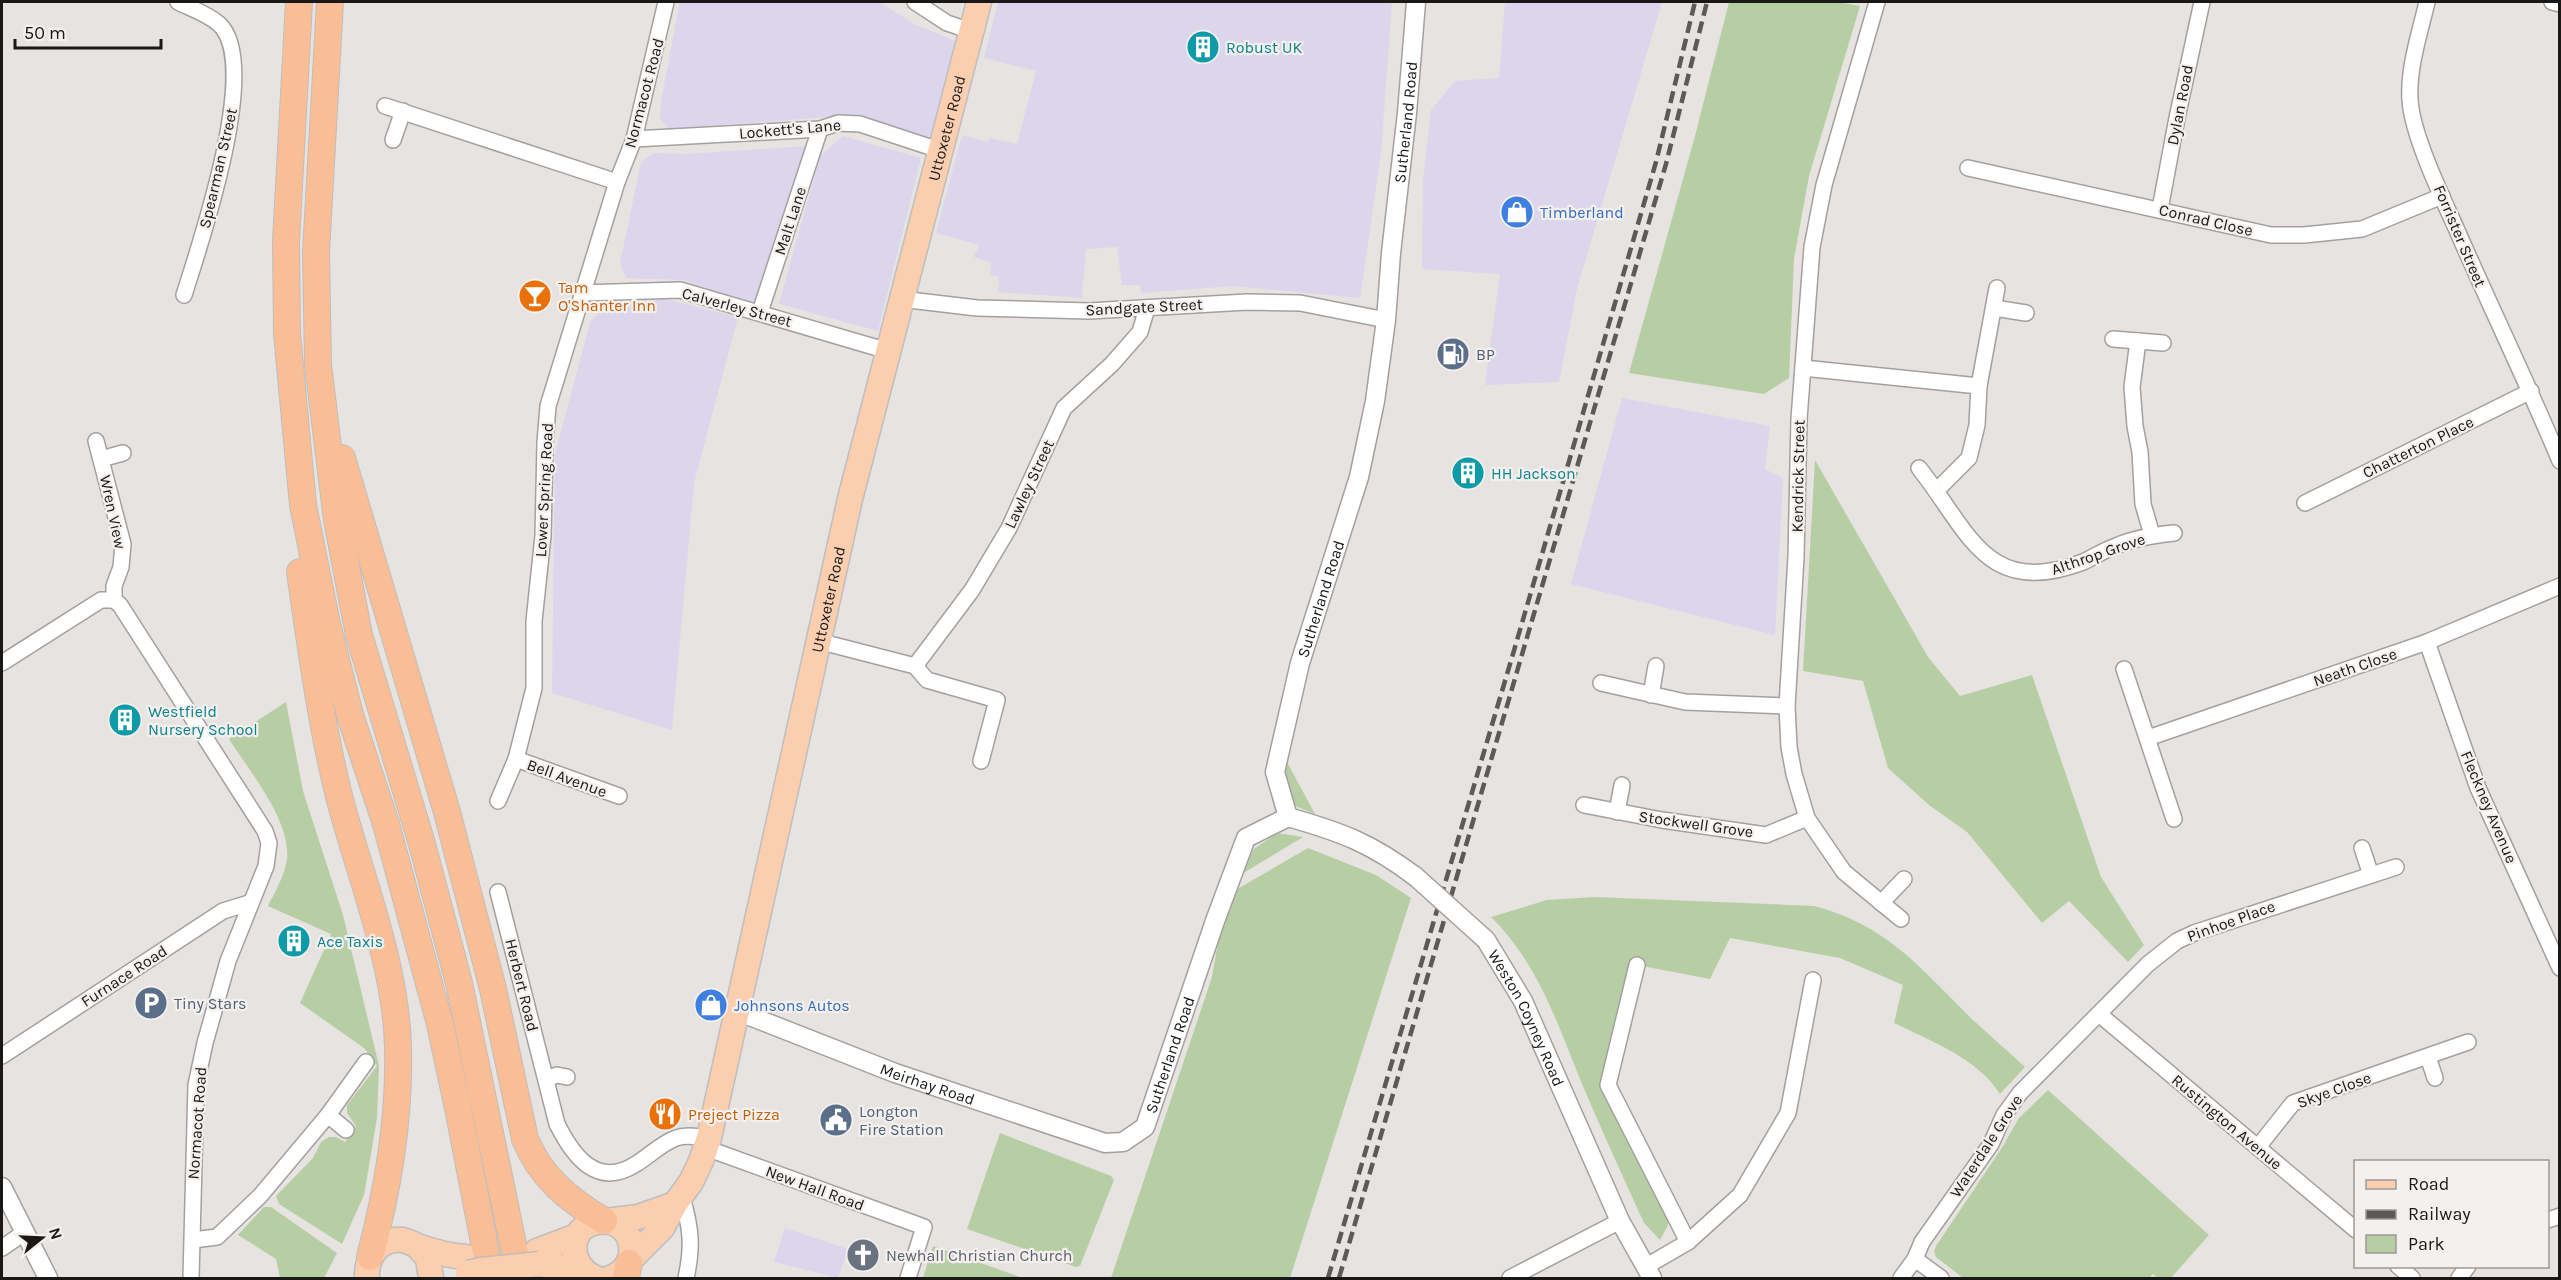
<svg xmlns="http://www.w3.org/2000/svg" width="2561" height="1280" font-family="Karla,sans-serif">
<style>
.industrial{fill:#dbd6ec}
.green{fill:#b7cea5}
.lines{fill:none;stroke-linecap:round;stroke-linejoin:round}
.minor-casing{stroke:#a4a09f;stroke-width:18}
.tertiary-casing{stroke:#a4a09f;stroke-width:21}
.primary-casing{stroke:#bfbebe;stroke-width:27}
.trunk-casing{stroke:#bfbebe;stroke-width:28}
.minor{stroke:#fff;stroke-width:15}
.tertiary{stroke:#fff;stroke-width:18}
.primary{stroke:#fbceb0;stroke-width:24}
.trunk{stroke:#fabe96;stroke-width:26}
.rail{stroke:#5c5a59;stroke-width:4.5;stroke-dasharray:12 6;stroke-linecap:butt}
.tertiary-bridge-casing{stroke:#a4a09f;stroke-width:21;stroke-linecap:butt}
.primary-bridge-casing{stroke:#bfbebe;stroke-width:27;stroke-linecap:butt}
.tertiary-bridge{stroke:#fff;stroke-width:18}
.primary-bridge{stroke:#fbceb0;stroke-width:24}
.labels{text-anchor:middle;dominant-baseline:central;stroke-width:4.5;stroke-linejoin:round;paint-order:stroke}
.culture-label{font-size:16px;fill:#0d838f;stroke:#f3f0ee;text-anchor:start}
.street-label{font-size:16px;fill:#191817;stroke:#f3f0ee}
.shop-label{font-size:16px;fill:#366cbe;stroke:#f3f0ee;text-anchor:start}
.food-label{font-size:16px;fill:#c56008;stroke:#f3f0ee;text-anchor:start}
.service-label{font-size:16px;fill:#4e5e75;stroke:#f3f0ee;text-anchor:start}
.worship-label{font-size:16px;fill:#5b616d;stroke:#f3f0ee;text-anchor:start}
</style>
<rect width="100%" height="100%" fill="#e6e3e1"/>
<g class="industrial">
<path d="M680,2h200l34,22 41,17 -24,97 -77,-23 -185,14 -9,-10 1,-18z"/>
<path d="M998,2h394l-11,151 -21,145 -127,-12 -92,7 -1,-8h-18l-5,-38 -31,2 -4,49 -84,-6 1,-15 -9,-2 1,-12 -17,-6 5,-12 -43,-12 26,-98 26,7 2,-4 27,6 19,-73 -52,-13z"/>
<path d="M1505,2h157l-85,287 -18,93 -74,3 15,-111 -78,-5 1,-90 8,-69 24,-29 44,-3z"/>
<path d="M843,136l78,22 -43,173 -99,-27 41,-148z"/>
<path d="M806,146l-51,160 -72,-26 -57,-2 -6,-15 21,-101 13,-9 31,1z"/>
<path d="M665,299l73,18 -44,166 -22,247 -120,-37 3,-239 35,-131 15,-18z"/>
<path d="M1622,398l148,28 -5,43 18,9 -8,157 -204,-51z"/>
<path d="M785,1228l63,21 -10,29 -64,-16z"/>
</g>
<g class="green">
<path d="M1729,2h109l22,4 -51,170 -15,83 -5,119 -25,16 -135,-21 66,-237z"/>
<path d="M1815,460l113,197 32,39 72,-21 69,202 43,68 -16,17 -59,-61 -27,22 -75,-91 -38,-27 -41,-37 -25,-87 -60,-10z"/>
<path d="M286,702l17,89 40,124 36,151 -2,52 -13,77 -22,49 -63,-40 -3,-8 37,-38 8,-16 8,-5h7l9,5 11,-16 -9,-13v-8l30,-39 -13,-18 -64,-45 31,-69 -63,-28c7,-14 17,-31 19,-47 4,-39 -38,-88 -58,-120z"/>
<path d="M1281,751l34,63 -29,-12z"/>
<path d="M1277,833l26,4 -63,38 14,-26z"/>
<path d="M1308,848l68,27 35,23 -121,380h-179l101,-301 7,-40 15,-46z"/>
<path d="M1595,897l219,9c74,19 108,64 159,114 17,16 35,31 52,47l-25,27c-23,-36 -69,-53 -106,-71l9,-38 -63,-27 -110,-20 -20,41 -73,-14 -29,120 64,125 -5,17 -7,13 -16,-17c-21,-46 -42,-92 -62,-139 -24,-59 -44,-121 -91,-167l56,-17z"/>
<path d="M2048,1090l161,145 -38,43h-13l-5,-4 -4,4h-186l-27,-21 -2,-6 2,-5 67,-100 16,-28z"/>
<path d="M1000,1133l111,43 3,4 -34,86 -4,1 -109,-38z"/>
<path d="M264,1207h7l66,46 -13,25h-44l-4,-19 -38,-24z"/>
<path d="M933,1246l90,32h-100z"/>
</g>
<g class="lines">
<defs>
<g id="minor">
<path d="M178,2c12,6 30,12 41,22 43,39 -19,220 -35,271"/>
<path d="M915,2l32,21 24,8"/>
<path d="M1877,2l-53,183 -12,62 -13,172 -3,138 -9,149 2,41 5,27 13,44 37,54 57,47"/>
<path d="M2427,2c-7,31 -19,65 -17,98 2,34 31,95 46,128 34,78 71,154 104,233"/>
<path d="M2552,2l8,2"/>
<path d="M385,106l232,76"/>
<path d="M634,139l186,-10 18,-6 22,1 82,27"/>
<path d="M393,140l10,-29"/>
<path d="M1968,168l303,67h33l58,-6 80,-33"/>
<path d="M2160,209l17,-91 25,-116"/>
<path d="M581,293l99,-3 208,61"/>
<path d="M901,299l76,9 112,3 158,-9 53,1 86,17"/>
<path d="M1994,308l32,5"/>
<path d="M760,312l60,-183"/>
<path d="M2113,339l50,4"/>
<path d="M2138,341l-6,46 3,39 5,26 3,52 9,31"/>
<path d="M1803,368l176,18"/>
<path d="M96,441l27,103 -2,23 -7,19v14"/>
<path d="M101,459l22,-6"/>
<path d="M1919,468c50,63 67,131 164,94 11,-5 21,-12 33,-16 18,-8 39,-11 58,-13"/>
<path d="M1937,490l32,-32 8,-33 2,-39 18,-98"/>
<path d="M2305,503l226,-112"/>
<path d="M114,600l6,5 145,226 4,12 -3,23 -38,95 -23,82 -9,42 -5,193"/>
<path d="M818,641l97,25 12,14 70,20 -16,61"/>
<path d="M2427,642l51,146 82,180"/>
<path d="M2,663l99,-63h13"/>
<path d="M915,666l57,-76 37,-62 55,-120 48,-44 28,-32 7,-24"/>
<path d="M2124,669l50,150"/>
<path d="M1601,683l84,19 102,4"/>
<path d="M1651,695l5,-29"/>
<path d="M2148,738l279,-96 133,-56"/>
<path d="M516,759l103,37"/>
<path d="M498,801l18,-42 18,-71v-67l9,-85 2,-93 3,-37 69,-224 17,-43 32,-137"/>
<path d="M1584,805l78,15 104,15 41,-17"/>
<path d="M1617,812l5,-27"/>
<path d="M2362,848l9,27"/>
<path d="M498,892l59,232c16,32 40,65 79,40 13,-8 26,-21 40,-26 10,-4 22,-1 33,0"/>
<path d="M1881,903l23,-24"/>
<path d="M1637,965l-29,120 80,157"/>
<path d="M2099,1014l257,216"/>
<path d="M2,1056l221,-145 26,-8"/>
<path d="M2428,1057l7,21"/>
<path d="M546,1079l11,-4 10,2"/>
<path d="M328,1115l18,15"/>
<path d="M2258,1147l35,-44 175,-61"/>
<path d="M706,1148l218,79 -16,51"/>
<path d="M682,1197c9,31 11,49 4,81"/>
<path d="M2548,1220l12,-4"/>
<path d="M193,1240l24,-3 43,-41 68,-81 38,-53"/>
<path d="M2,1248l23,-16"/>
<path d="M2398,1266l14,12"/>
<path d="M1645,1267l43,-25 52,-47 48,-82 25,-133"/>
<path d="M1510,1278l110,-57"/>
<path d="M1901,1278l14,-19"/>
<path d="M1941,1278l-26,-19 7,-17 69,-98 13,-29 16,-22 128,-129 29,-23 17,-8 202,-66"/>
<path d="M2459,1278l9,-12"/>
</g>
<g id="tertiary">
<path id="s1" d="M1288,817l-13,-45 25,-109 59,-186 16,-76 11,-81 5,-67 16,-140 9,-111"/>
<path d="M1288,817c53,15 83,26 128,60"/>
<path id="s2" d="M1486,940l37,61 97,220 32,57"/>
<path id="s3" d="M737,1011l158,62 210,70 18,-1 22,-15 70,-206 31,-83 42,-21"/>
<path d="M2,1187l46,91"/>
</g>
<g id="primary">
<path d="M606,1221l32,-4 37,-13"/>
<path d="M417,1246l11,12 3,20"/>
<path d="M537,1251l40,-15"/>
<path id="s4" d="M630,1260l32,-32 13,-24 16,-22 10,-21 8,-23 141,-639 129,-497"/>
<path d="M539,1264l16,2 30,7"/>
<path d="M367,1278c-1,-21 12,-41 36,-38 6,1 11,5 17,7 15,5 30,9 46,10"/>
<path d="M596,1278c-28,-10 -30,-52 2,-56 36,-6 47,44 12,56"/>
</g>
<g id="trunk">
<path d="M299,2l-13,239 1,93 16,171 24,119 23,91 36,109 54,200 18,84 33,170"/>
<path d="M330,2l-14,250 2,113 19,155 22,115 63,209 37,139 61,295"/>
<path d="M342,458l105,354 46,177 32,150c16,39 44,61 79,82"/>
<path d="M300,572c11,76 21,153 40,228 21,79 56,164 58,247 2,71 -10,142 -28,210"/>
<path d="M626,1278l3,-15"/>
</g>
</defs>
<use href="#minor" class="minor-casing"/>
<use href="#tertiary" class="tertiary-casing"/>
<use href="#primary" class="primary-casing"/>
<use href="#trunk" class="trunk-casing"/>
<use href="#minor" class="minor"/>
<use href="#tertiary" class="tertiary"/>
<use href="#primary" class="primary"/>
<use href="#trunk" class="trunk"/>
<g class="rail">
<path d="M1328,1278l185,-624 143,-492 39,-160"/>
<path d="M1339,1278l327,-1114 41,-162"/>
</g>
<defs>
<path id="tertiary-bridge" d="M1416,877l70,63"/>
<path id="primary-bridge" d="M468,1273l13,-3 58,-6"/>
</defs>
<use href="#tertiary-bridge" class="tertiary-bridge-casing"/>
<use href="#primary-bridge" class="primary-bridge-casing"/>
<use href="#tertiary-bridge" class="tertiary-bridge"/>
<use href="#primary-bridge" class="primary-bridge"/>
</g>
<defs>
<symbol id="building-disc" viewBox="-11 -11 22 22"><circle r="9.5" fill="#0f9aa8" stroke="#f3f0ee"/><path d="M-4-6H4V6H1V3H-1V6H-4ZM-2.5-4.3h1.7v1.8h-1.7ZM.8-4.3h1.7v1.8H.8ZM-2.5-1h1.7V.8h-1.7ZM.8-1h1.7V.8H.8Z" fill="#fff"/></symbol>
<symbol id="shop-disc" viewBox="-11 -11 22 22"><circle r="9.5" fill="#3f7fe0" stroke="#f3f0ee"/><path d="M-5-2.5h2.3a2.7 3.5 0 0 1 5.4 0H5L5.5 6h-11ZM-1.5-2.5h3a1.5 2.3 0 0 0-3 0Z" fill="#fff"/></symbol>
<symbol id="bar-disc" viewBox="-11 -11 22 22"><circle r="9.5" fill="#e8710a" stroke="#f3f0ee"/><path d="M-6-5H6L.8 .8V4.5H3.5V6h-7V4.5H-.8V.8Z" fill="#fff"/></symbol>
<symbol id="fuel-disc" viewBox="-11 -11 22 22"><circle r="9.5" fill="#5c6f8a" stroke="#f3f0ee"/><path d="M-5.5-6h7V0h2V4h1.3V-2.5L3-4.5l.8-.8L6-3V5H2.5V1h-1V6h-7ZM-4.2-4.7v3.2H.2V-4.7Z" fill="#fff"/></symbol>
<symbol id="parking-disc" viewBox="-11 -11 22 22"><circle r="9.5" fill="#5c6f8a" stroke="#f3f0ee"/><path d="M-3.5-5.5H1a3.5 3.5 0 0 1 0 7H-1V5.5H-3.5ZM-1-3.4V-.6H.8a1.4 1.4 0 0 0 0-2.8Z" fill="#fff"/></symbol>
<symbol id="restaurant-disc" viewBox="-11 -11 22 22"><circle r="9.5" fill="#e8710a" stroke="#f3f0ee"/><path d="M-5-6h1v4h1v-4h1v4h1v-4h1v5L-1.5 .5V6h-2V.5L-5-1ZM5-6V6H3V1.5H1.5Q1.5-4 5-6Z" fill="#fff"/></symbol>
<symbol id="civic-disc" viewBox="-11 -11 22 22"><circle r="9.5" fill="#5c6f8a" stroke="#f3f0ee"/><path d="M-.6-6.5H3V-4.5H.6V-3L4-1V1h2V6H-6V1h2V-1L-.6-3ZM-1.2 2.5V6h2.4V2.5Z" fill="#fff"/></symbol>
<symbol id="church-disc" viewBox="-11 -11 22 22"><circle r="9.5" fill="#6b7280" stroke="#f3f0ee"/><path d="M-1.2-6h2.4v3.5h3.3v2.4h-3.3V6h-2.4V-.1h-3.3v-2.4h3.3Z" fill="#fff"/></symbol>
</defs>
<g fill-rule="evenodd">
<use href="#building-disc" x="1184" y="28" width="38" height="38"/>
<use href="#shop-disc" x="1498" y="193" width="38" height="38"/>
<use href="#bar-disc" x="516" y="277" width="38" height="38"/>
<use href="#fuel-disc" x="1434" y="335" width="38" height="38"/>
<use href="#building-disc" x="1449" y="454" width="38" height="38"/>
<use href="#building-disc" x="106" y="701" width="38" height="38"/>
<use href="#building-disc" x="275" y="922" width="38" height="38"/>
<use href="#parking-disc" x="132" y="984" width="38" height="38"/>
<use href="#shop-disc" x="692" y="986" width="38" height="38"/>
<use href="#restaurant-disc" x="646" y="1095" width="38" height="38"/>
<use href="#civic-disc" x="817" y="1101" width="38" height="38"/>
<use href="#church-disc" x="844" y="1236" width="38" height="38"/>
</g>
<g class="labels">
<g class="culture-label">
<text x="1226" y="47">Robust UK</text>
<text x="1491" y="473">HH Jackson</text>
<text x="148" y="711">Westfield<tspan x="148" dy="18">Nursery School</tspan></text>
<text x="317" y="941">Ace Taxis</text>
</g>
<g class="street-label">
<text transform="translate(644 93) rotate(-75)">Normacot Road</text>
<text transform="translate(2180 105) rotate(-79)">Dylan Road</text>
<text stroke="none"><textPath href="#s1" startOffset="712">Sutherland Road</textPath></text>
<text stroke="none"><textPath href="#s4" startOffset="1185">Uttoxeter Road</textPath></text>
<text transform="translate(790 129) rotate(-5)">Lockett's Lane</text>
<text transform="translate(218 168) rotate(-77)">Spearman Street</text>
<text transform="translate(2206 220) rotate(13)">Conrad Close</text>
<text transform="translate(790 221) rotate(-72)">Malt Lane</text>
<text transform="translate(2460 236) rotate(67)">Forrister Street</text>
<text transform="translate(737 307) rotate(15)">Calverley Street</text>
<text transform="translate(1144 307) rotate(-3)">Sandgate Street</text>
<text transform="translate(2418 447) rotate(-26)">Chatterton Place</text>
<text transform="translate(1798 476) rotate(-89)">Kendrick Street</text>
<text transform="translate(1029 484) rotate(-65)">Lawley Street</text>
<text transform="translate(544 490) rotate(-87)">Lower Spring Road</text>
<text transform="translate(113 512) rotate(78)">Wren View</text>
<text transform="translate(2098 554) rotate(-19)">Althrop Grove</text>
<text stroke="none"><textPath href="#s1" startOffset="226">Sutherland Road</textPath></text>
<text stroke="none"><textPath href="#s4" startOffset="699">Uttoxeter Road</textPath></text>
<text transform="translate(2355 667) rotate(-19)">Neath Close</text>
<text transform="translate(567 778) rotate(20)">Bell Avenue</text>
<text transform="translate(2489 807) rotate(67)">Fleckney Avenue</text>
<text transform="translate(1696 824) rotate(8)">Stockwell Grove</text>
<text transform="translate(2231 921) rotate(-20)">Pinhoe Place</text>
<text transform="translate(124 976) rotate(-33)">Furnace Road</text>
<text transform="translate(522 985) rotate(76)">Herbert Road</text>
<text stroke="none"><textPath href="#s2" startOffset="88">Weston Coyney Road</textPath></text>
<text stroke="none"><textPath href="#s3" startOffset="512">Sutherland Road</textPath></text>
<text stroke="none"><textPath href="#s3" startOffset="204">Meirhay Road</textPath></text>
<text transform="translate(2334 1090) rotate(-20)">Skye Close</text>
<text transform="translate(2227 1122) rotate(40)">Rustington Avenue</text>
<text transform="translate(197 1123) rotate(-86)">Normacot Road</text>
<text transform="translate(1986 1146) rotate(-57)">Waterdale Grove</text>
<text transform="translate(815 1188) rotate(20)">New Hall Road</text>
</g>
<g class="shop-label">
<text x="1540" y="212">Timberland</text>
<text x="734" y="1005">Johnsons Autos</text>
</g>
<g class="food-label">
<text x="558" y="287">Tam<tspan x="558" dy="18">O'Shanter Inn</tspan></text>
<text x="688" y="1114">Preject Pizza</text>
</g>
<g class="service-label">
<text x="1476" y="354">BP</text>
<text x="174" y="1003">Tiny Stars</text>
<text x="859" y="1111">Longton<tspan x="859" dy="18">Fire Station</tspan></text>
</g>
<g class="worship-label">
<text x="886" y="1255">Newhall Christian Church</text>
</g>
</g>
<rect width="2561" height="1280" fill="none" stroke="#191817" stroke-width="6"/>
<rect x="2354" y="1160" width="195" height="108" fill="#f3f0ee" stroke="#9c9a98" stroke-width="1.5"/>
<rect x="2366" y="1180" width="30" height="9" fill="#fbceb0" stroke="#9c9a98" stroke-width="1.5"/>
<text x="2408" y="1190" font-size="18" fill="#191817">Road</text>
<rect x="2366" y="1210" width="30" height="9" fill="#5c5a59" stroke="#9c9a98" stroke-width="1.5"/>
<text x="2408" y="1220" font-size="18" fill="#191817">Railway</text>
<rect x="2366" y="1235" width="30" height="18" fill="#b7cea5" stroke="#9c9a98" stroke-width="1.5"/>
<text x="2408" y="1250" font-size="18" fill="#191817">Park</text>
<g transform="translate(42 1238) rotate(72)" stroke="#f3f0ee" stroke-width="4.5" paint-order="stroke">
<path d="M0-4.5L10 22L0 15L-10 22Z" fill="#191817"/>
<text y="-9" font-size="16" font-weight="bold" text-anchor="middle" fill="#191817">N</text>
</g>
<path d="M15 39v9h146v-9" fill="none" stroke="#191817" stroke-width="3"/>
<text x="24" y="39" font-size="18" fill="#191817" stroke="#f3f0ee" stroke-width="4.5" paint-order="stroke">50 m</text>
</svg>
